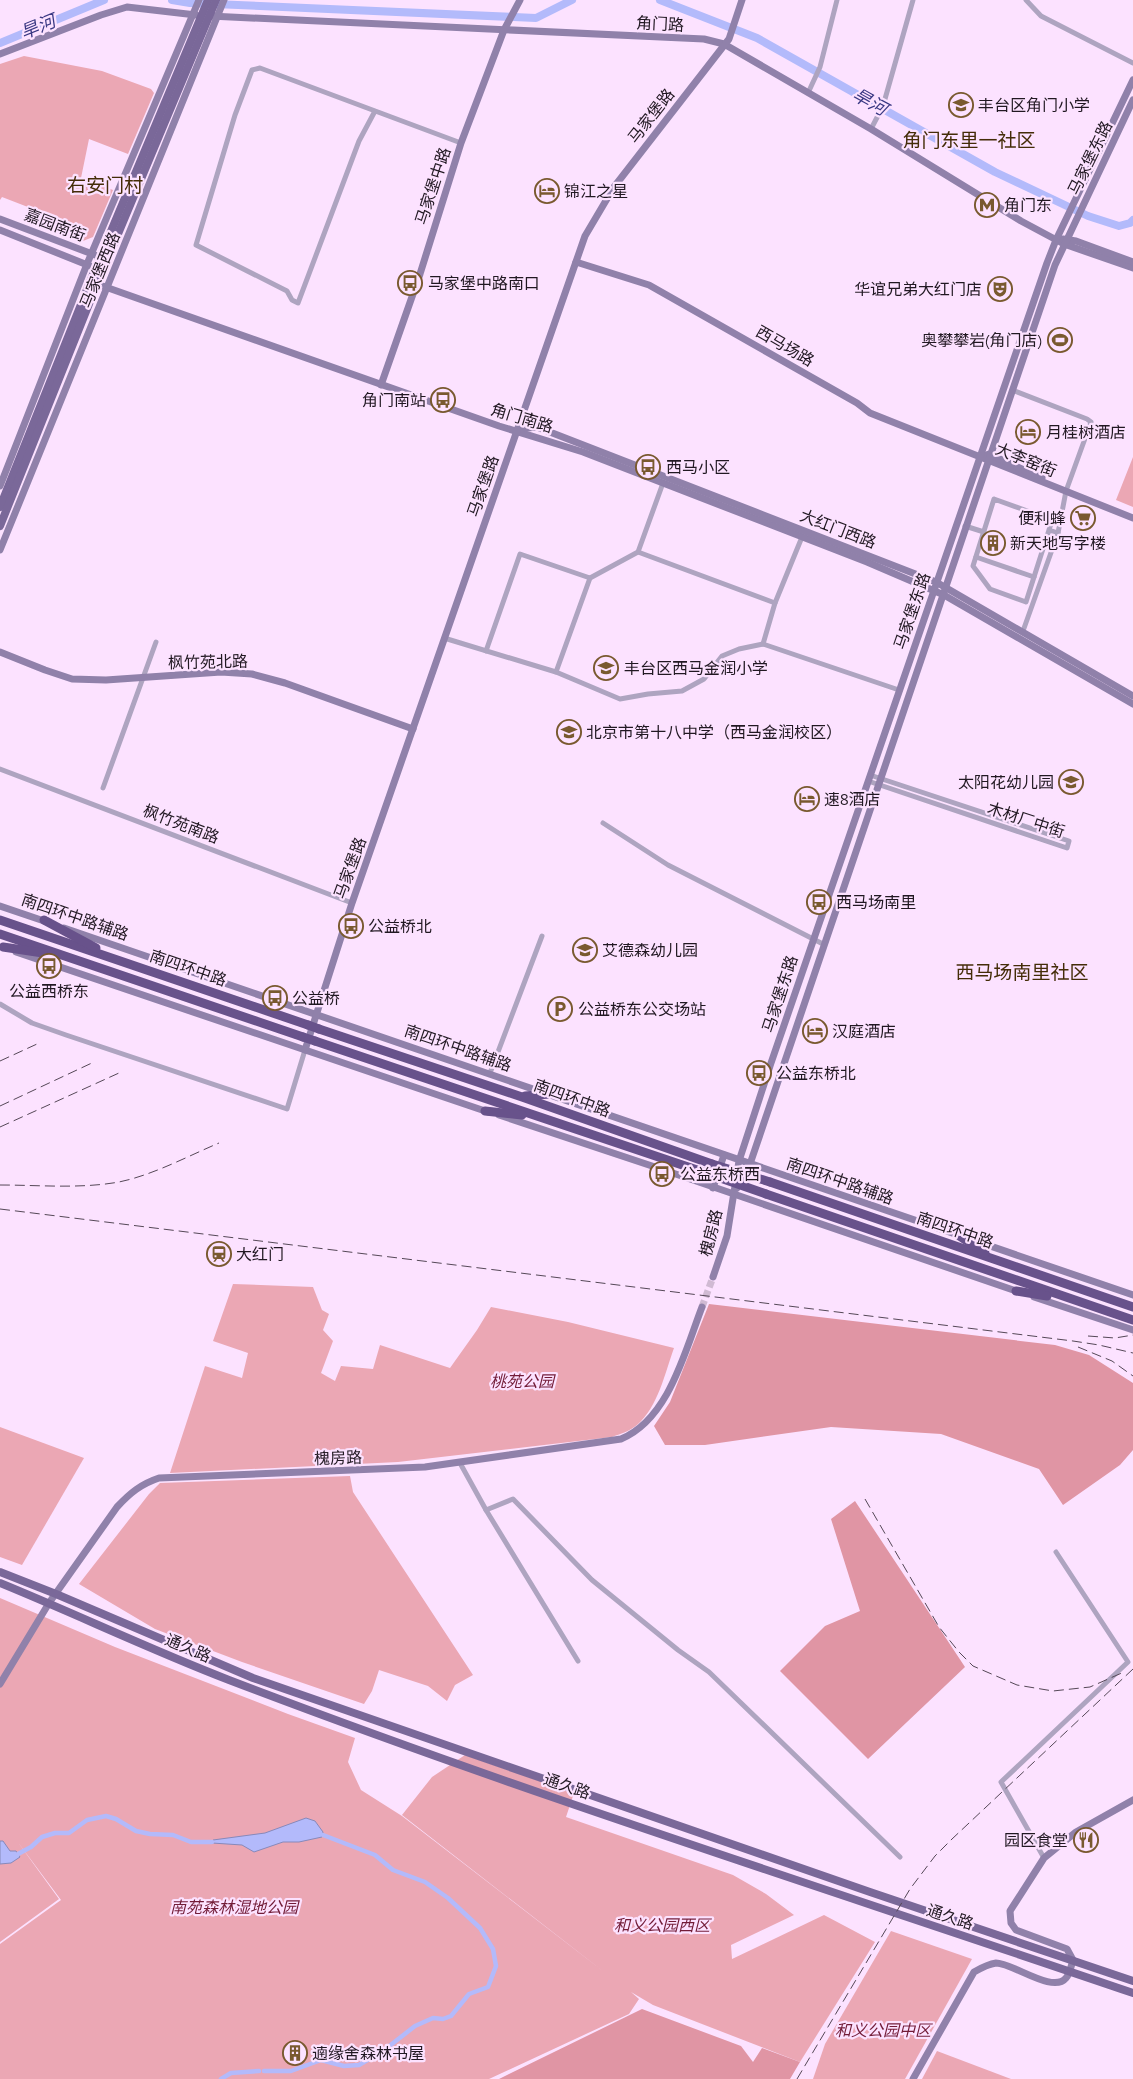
<svg xmlns="http://www.w3.org/2000/svg" width="1133" height="2079" font-family="'Zilla Slab','Noto Sans SC',serif">
<style>
.green{fill:#eba7b4}
.forest{fill:#e095a4}
.water{fill:#b3bafb;stroke:#8789ba}
.lines{fill:none;stroke-linecap:round;stroke-linejoin:round}
.canal{stroke:#b3bafb;stroke-width:4.5}
.river{stroke:#b3bafb;stroke-width:8}
.secondary-tunnel{stroke:#d0bad3;stroke-width:7;stroke-dasharray:7 3.5;stroke-linecap:butt}
.street{stroke:#aea4c0;stroke-width:5}
.secondary{stroke:#9081aa;stroke-width:7}
.primary{stroke:#7a6899;stroke-width:8}
.highway{stroke:#68528b;stroke-width:9}
.rail{stroke:#554857;stroke-width:1;stroke-dasharray:10 5;stroke-linecap:butt}
.highway-bridge{stroke:#68528b;stroke-width:9}
.labels{text-anchor:middle;dominant-baseline:central;stroke-width:4.5;stroke-linejoin:round;paint-order:stroke}
.street-label{font-size:16px;fill:#211822;stroke:#fce2ff}
.poi-label{font-size:16px;fill:#211822;stroke:#fce2ff;text-anchor:start}
.park-label{font-size:16px;font-style:italic;fill:#721b37;stroke:#fce2ff}
.water-label{font-size:18px;font-style:italic;fill:#393883;stroke:#fce2ff}
.quarter-label{font-size:19px;fill:#442c08;stroke:#fce2ff}
</style>
<rect width="100%" height="100%" fill="#fce2ff"/>
<g class="green">
<path d="M24,56l78,15 49,18 3,4 -26,61 -39,-15 -8,39 32,12 -20,47 -10,4 -55,-19 5,-13 -31,-12 -2,3v-136z"/>
<path d="M1133,457v50l-17,-7z"/>
<path d="M233,1284l80,3 9,23 7,4 -6,16 10,11 -12,32 14,8 6,-15 32,3 7,-24 70,23 27,-38 14,-23 77,15 106,26c-9,25 -16,59 -37,77 -7,6 -17,9 -25,12l-214,25 -228,11 35,-107 37,12 6,-25 -35,-12z"/>
<path d="M0,1427l84,31 -62,107 -22,-8z"/>
<path d="M350,1476l3,16 120,183 -18,10 -8,16 -19,-15 -49,-16 -7,21 -8,13 -122,-42 -87,-33 -76,-45 70,-90 11,-11z"/>
<path d="M0,1598l115,49 173,67 67,24 -7,24 13,28 41,26 206,159 -206,-160 30,-38 33,-22 109,38 -8,24 167,58 33,19 28,21 -63,30 1,14 92,-44 51,27 -75,120 -147,-57 -22,-13 8,7 -10,15 -140,65h-489v-135l61,-44 -44,-59 42,58 -59,43z"/>
<path d="M891,1931l81,28 -67,120h-92l12,-35z"/>
<path d="M937,2051l74,28h-89z"/>
</g>
<g class="forest">
<path d="M709,1304l346,41 34,10 44,28v67l-13,15 -57,40 -24,-36 -98,-35 -110,-7 -126,18h-40l-11,-19 16,-24z"/>
<path d="M855,1501l110,166 -97,92 -88,-88 45,-45 35,-15 -29,-92z"/>
<path d="M642,2009l99,37 12,16 9,-14 38,14 -10,17h-291z"/>
</g>
<g class="water">
<path d="M306,1818l9,3 8,11 -1,5 -23,5h-16l-29,10 -12,-7 -30,-2 1,-3 52,-7z"/>
<path d="M0,1841h3l7,10h6l4,6 -9,6 -11,1z"/>
</g>
<g class="lines">
<g class="canal">
<path d="M18,1854l13,-7 11,-10 13,-4h14l18,-13 19,-4 10,3 20,12 14,3 23,1 18,7h21"/>
<path d="M264,2071h27l30,-11 23,6 15,-1 24,-14 32,-25 18,-8 10,1 8,-3 18,-22 19,-7 8,-21 -3,-17 -13,-21 -32,-30 -23,-16 -32,-12 -18,-15 -52,-20"/>
<path d="M221,2079l10,-6 28,-2"/>
</g>
<g class="river">
<path d="M172,0l18,3 346,15 36,-18"/>
<path d="M660,0l97,38 238,134 93,44 31,10 11,-3 3,-3"/>
<path d="M0,43l104,-43"/>
</g>
<path class="secondary-tunnel" d="M702,1307l11,-30"/>
<g class="street">
<path d="M1026,0l15,16 92,47"/>
<path d="M808,93l12,-26 17,-67"/>
<path d="M375,111l-16,30 -61,162 -6,-3 -5,-9 -91,-46 39,-130 17,-45 8,-2 201,75"/>
<path d="M871,129l12,-23 30,-106"/>
<path d="M1012,390l75,29 4,3 -25,69 -8,42 -35,98"/>
<path d="M965,526l19,6"/>
<path d="M1049,530l-23,72 -36,-13 -17,-23 21,-67 58,21 -3,10 9,3"/>
<path d="M638,552l137,51"/>
<path d="M976,557l58,20"/>
<path d="M444,638l112,34 64,27 28,-5 34,-3 22,-12 18,-23 17,-7 24,-5 136,46"/>
<path d="M763,644l12,-41 27,-66"/>
<path d="M486,651l34,-97 70,24 48,-26 25,-69"/>
<path d="M556,672l34,-94"/>
<path d="M0,769l352,134"/>
<path d="M868,781l199,67 2,-7 -199,-66"/>
<path d="M103,788l53,-146"/>
<path d="M603,823l65,42 155,79"/>
<path d="M0,1004l32,19 34,12 221,74 18,-59"/>
<path d="M490,1073l52,-137"/>
<path d="M460,1463l26,47 92,151"/>
<path d="M486,1510l27,-11 79,81 86,70 31,22 191,185"/>
<path d="M1044,1858l-43,-76 127,-120 -72,-110"/>
</g>
<g class="secondary">
<path d="M210,16l494,23 20,5 147,85 150,92 43,23 69,24"/>
<path d="M0,54l101,-39 26,-8 69,8"/>
<path d="M0,219l95,36"/>
<path d="M0,230l90,36"/>
<path d="M1063,239l13,2 57,21"/>
<path d="M576,262l73,23 208,118 13,10 263,105"/>
<path d="M97,284l402,142 84,26 284,110 77,33 189,109"/>
<path d="M381,385l39,-111 41,-131 43,-113 16,-30"/>
<path d="M518,429l19,-2 399,155 197,114"/>
<path d="M986,455l3,-1 53,24"/>
<path d="M0,486l87,-222 112,-264"/>
<path d="M0,550l224,-550"/>
<path d="M0,652l45,18 27,9 34,1 115,-8 31,2 33,9 128,46"/>
<path d="M0,906l47,16"/>
<path d="M64,928l1069,367"/>
<path d="M16,952l472,160"/>
<path d="M305,1050l47,-147 233,-667 29,-49 115,-148 13,-39"/>
<path d="M499,1115l165,55 355,122"/>
<path d="M713,1188l11,-33"/>
<path d="M737,1188l13,-24 305,-899 78,-165"/>
<path d="M713,1277l14,-41 12,-75 32,-98 276,-800 9,-23 77,-160"/>
<path d="M1034,1297l99,33"/>
<path d="M0,1684l49,-81 68,-96c13,-14 24,-23 42,-29l266,-11 196,-28c48,-20 64,-88 81,-132"/>
<path d="M913,2079l61,-107c7,-4 14,-8 22,-9 17,0 57,31 70,15 4,-4 5,-12 7,-18l-6,-11 -51,-19 -5,-7 -1,-12 34,-53 32,-26 57,-32"/>
</g>
<g class="primary">
<path d="M0,507l96,-240 112,-267"/>
<path d="M0,526l97,-242 119,-284"/>
<path d="M0,1572l56,22 197,84 617,214 263,89"/>
<path d="M0,1583c76,31 151,67 229,97 298,114 602,210 904,313"/>
</g>
<g class="highway">
<path d="M0,920l308,105"/>
<path d="M44,920l52,28"/>
<path d="M0,934l303,103"/>
<path d="M3,947l40,6"/>
<path d="M319,1029l203,68 190,67"/>
<path d="M315,1041l394,133"/>
<path d="M525,1096l25,-2"/>
<path d="M485,1111l37,4"/>
<path d="M770,1182l363,125"/>
<path d="M766,1194l367,126"/>
<path d="M958,1235l27,18"/>
<path d="M1016,1291l31,5"/>
</g>
<g class="rail">
<path d="M0,1061l37,-17"/>
<path d="M0,1106l94,-44"/>
<path d="M0,1127l119,-54"/>
<path d="M0,1185c39,0 80,4 119,-3 34,-7 67,-25 100,-39"/>
<path d="M0,1209l1073,132 26,4 34,8"/>
<path d="M1088,1336l27,2 18,-3"/>
<path d="M1078,1347l34,14 21,15"/>
<path d="M865,1499l74,128 20,25 14,14 44,19 36,6 37,-4 34,-15"/>
<path d="M797,2079l113,-190 25,-33 17,-17 181,-170"/>
</g>
<g class="highway-bridge">
<path d="M308,1025l11,4"/>
<path d="M303,1037l12,4"/>
<path d="M712,1164l58,18"/>
<path d="M709,1174l57,20"/>
</g>
</g>
<defs>
<symbol id="school-ring" viewBox="-11 -11 22 22"><circle r="9.5" fill="#fce2ff" stroke="#79592f" stroke-width="1.5"/><path d="M0-5L7-2L0 1L-7-2ZM-4 1L0 2.5L4 1V4Q0 6-4 4Z" fill="#79592f"/></symbol>
<symbol id="hotel-ring" viewBox="-11 -11 22 22"><circle r="9.5" fill="#fce2ff" stroke="#79592f" stroke-width="1.5"/><path d="M-6-4.5h1.5V1H6V5H4.5V3h-9V5H-6ZM-4 0a1.8 1.8 0 1 1 3.6 0ZM.5 0V-2.5h3Q6-2.5 6 0Z" fill="#79592f"/></symbol>
<symbol id="metro-ring" viewBox="-11 -11 22 22"><circle r="9.5" fill="#fce2ff" stroke="#79592f" stroke-width="1.5"/><path d="M-5.5 5V-5H-3L0 0L3-5H5.5V5H3V-.5L0 4L-3-.5V5Z" fill="#79592f"/></symbol>
<symbol id="bus-ring" viewBox="-11 -11 22 22"><circle r="9.5" fill="#fce2ff" stroke="#79592f" stroke-width="1.5"/><path d="M-5-6H5V4H4V6H2V4H-2V6H-4V4H-5ZM-3.5-4V0h7V-4ZM-3.5 1.2v1.5H-2V1.2ZM2 1.2v1.5H3.5V1.2Z" fill="#79592f"/></symbol>
<symbol id="theatre-ring" viewBox="-11 -11 22 22"><circle r="9.5" fill="#fce2ff" stroke="#79592f" stroke-width="1.5"/><path d="M-5-5.5Q0-4 5-5.5V0Q5 5 0 6Q-5 5-5 0ZM-3.3-2.5H-1v1.5H-3.3ZM1-2.5H3.3v1.5H1ZM-2.8 1Q0 5.5 2.8 1Z" fill="#79592f"/></symbol>
<symbol id="stadium-ring" viewBox="-11 -11 22 22"><circle r="9.5" fill="#fce2ff" stroke="#79592f" stroke-width="1.5"/><path d="M0-5a6.5 5 0 1 0 0 10a6.5 5 0 1 0 0-10ZM-3.5-1.8h7v3.6h-7Z" fill="#79592f"/></symbol>
<symbol id="supermarket-ring" viewBox="-11 -11 22 22"><circle r="9.5" fill="#fce2ff" stroke="#79592f" stroke-width="1.5"/><path d="M-6-5.5h2.5l.6 2H6L4.5 2H-2.5L-4.4-4H-6ZM-1.5 3.2a1.3 1.3 0 1 0 .1 0ZM3 3.2a1.3 1.3 0 1 0 .1 0Z" fill="#79592f"/></symbol>
<symbol id="building-ring" viewBox="-11 -11 22 22"><circle r="9.5" fill="#fce2ff" stroke="#79592f" stroke-width="1.5"/><path d="M-4-6H4V6H1V3H-1V6H-4ZM-2.5-4.3h1.7v1.8h-1.7ZM.8-4.3h1.7v1.8H.8ZM-2.5-1h1.7V.8h-1.7ZM.8-1h1.7V.8H.8Z" fill="#79592f"/></symbol>
<symbol id="parking-ring" viewBox="-11 -11 22 22"><circle r="9.5" fill="#fce2ff" stroke="#79592f" stroke-width="1.5"/><path d="M-3.5-5.5H1a3.5 3.5 0 0 1 0 7H-1V5.5H-3.5ZM-1-3.4V-.6H.8a1.4 1.4 0 0 0 0-2.8Z" fill="#79592f"/></symbol>
<symbol id="station-ring" viewBox="-11 -11 22 22"><circle r="9.5" fill="#fce2ff" stroke="#79592f" stroke-width="1.5"/><path d="M-3-6H3Q5-6 5-4V2Q5 4 3 4L4.5 6H3L1.5 4h-3L-3 6H-4.5L-3 4Q-5 4-5 2V-4Q-5-6-3-6ZM-3.5-4v3h7v-3ZM-3.5 1v1.5H-2V1ZM2 1v1.5H3.5V1Z" fill="#79592f"/></symbol>
<symbol id="restaurant-ring" viewBox="-11 -11 22 22"><circle r="9.5" fill="#fce2ff" stroke="#79592f" stroke-width="1.5"/><path d="M-5-6h1v4h1v-4h1v4h1v-4h1v5L-1.5 .5V6h-2V.5L-5-1ZM5-6V6H3V1.5H1.5Q1.5-4 5-6Z" fill="#79592f"/></symbol>
</defs>
<g fill-rule="evenodd">
<use href="#school-ring" x="947" y="91" width="28" height="28"/>
<use href="#hotel-ring" x="533" y="177" width="28" height="28"/>
<use href="#metro-ring" x="973" y="191" width="28" height="28"/>
<use href="#bus-ring" x="396" y="269" width="28" height="28"/>
<use href="#theatre-ring" x="986" y="275" width="28" height="28"/>
<use href="#stadium-ring" x="1046" y="326" width="28" height="28"/>
<use href="#bus-ring" x="429" y="386" width="28" height="28"/>
<use href="#hotel-ring" x="1014" y="418" width="28" height="28"/>
<use href="#bus-ring" x="634" y="453" width="28" height="28"/>
<use href="#supermarket-ring" x="1069" y="504" width="28" height="28"/>
<use href="#building-ring" x="979" y="529" width="28" height="28"/>
<use href="#school-ring" x="592" y="654" width="28" height="28"/>
<use href="#school-ring" x="555" y="718" width="28" height="28"/>
<use href="#school-ring" x="1057" y="768" width="28" height="28"/>
<use href="#hotel-ring" x="793" y="785" width="28" height="28"/>
<use href="#bus-ring" x="805" y="888" width="28" height="28"/>
<use href="#bus-ring" x="337" y="912" width="28" height="28"/>
<use href="#school-ring" x="571" y="936" width="28" height="28"/>
<use href="#bus-ring" x="35" y="952" width="28" height="28"/>
<use href="#bus-ring" x="261" y="984" width="28" height="28"/>
<use href="#parking-ring" x="546" y="995" width="28" height="28"/>
<use href="#hotel-ring" x="801" y="1017" width="28" height="28"/>
<use href="#bus-ring" x="745" y="1059" width="28" height="28"/>
<use href="#bus-ring" x="648" y="1160" width="28" height="28"/>
<use href="#station-ring" x="205" y="1240" width="28" height="28"/>
<use href="#restaurant-ring" x="1072" y="1826" width="28" height="28"/>
<use href="#building-ring" x="281" y="2039" width="28" height="28"/>
</g>
<g class="labels">
<g class="street-label">
<text transform="translate(660 24) rotate(3)">角门路</text>
<text transform="translate(651 116) rotate(-52)">马家堡路</text>
<text transform="translate(1090 158) rotate(-64)">马家堡东路</text>
<text transform="translate(433 186) rotate(-72)">马家堡中路</text>
<text transform="translate(55 225) rotate(21)">嘉园南街</text>
<text transform="translate(100 270) rotate(-68)">马家堡西路</text>
<text transform="translate(785 346) rotate(30)">西马场路</text>
<text transform="translate(522 418) rotate(17)">角门南路</text>
<text transform="translate(1026 460) rotate(22)">大李窑街</text>
<text transform="translate(483 486) rotate(-71)">马家堡路</text>
<text transform="translate(838 529) rotate(21)">大红门西路</text>
<text transform="translate(912 611) rotate(-71)">马家堡东路</text>
<text transform="translate(208 662) rotate(-1)">枫竹苑北路</text>
<text transform="translate(1026 820) rotate(18)">木材厂中街</text>
<text transform="translate(181 824) rotate(21)">枫竹苑南路</text>
<text transform="translate(350 868) rotate(-70)">马家堡路</text>
<text transform="translate(75 917) rotate(19)">南四环中路辅路</text>
<text transform="translate(188 968) rotate(19)">南四环中路</text>
<text transform="translate(780 994) rotate(-72)">马家堡东路</text>
<text transform="translate(458 1048) rotate(19)">南四环中路辅路</text>
<text transform="translate(572 1098) rotate(20)">南四环中路</text>
<text transform="translate(840 1181) rotate(19)">南四环中路辅路</text>
<text transform="translate(955 1230) rotate(19)">南四环中路</text>
<text transform="translate(711 1233) rotate(-76)">槐房路</text>
<text transform="translate(338 1458) rotate(-2)">槐房路</text>
<text transform="translate(188 1648) rotate(23)">通久路</text>
<text transform="translate(567 1786) rotate(19)">通久路</text>
<text transform="translate(950 1917) rotate(18)">通久路</text>
</g>
<g class="poi-label">
<text x="978" y="105">丰台区角门小学</text>
<text x="564" y="191">锦江之星</text>
<text x="1004" y="205">角门东</text>
<text x="428" y="283">马家堡中路南口</text>
<text x="982" y="289" text-anchor="end">华谊兄弟大红门店</text>
<text x="1042" y="340" text-anchor="end">奥攀攀岩(角门店)</text>
<text x="426" y="400" text-anchor="end">角门南站</text>
<text x="1046" y="432">月桂树酒店</text>
<text x="666" y="467">西马小区</text>
<text x="1066" y="518" text-anchor="end">便利蜂</text>
<text x="1010" y="543">新天地写字楼</text>
<text x="624" y="668">丰台区西马金润小学</text>
<text x="586" y="732">北京市第十八中学（西马金润校区）</text>
<text x="1054" y="782" text-anchor="end">太阳花幼儿园</text>
<text x="824" y="799">速8酒店</text>
<text x="836" y="902">西马场南里</text>
<text x="368" y="926">公益桥北</text>
<text x="602" y="950">艾德森幼儿园</text>
<text x="49" y="991" text-anchor="middle">公益西桥东</text>
<text x="292" y="998">公益桥</text>
<text x="578" y="1009">公益桥东公交场站</text>
<text x="832" y="1031">汉庭酒店</text>
<text x="776" y="1073">公益东桥北</text>
<text x="680" y="1174">公益东桥西</text>
<text x="236" y="1254">大红门</text>
<text x="1068" y="1840" text-anchor="end">园区食堂</text>
<text x="312" y="2053">遖缘舍森林书屋</text>
</g>
<g class="park-label">
<text x="522" y="1381">桃苑公园</text>
<text x="234" y="1907">南苑森林湿地公园</text>
<text x="662" y="1925">和义公园西区</text>
<text x="883" y="2030">和义公园中区</text>
</g>
<g class="water-label">
<text transform="translate(38 27) rotate(-22)">旱河</text>
<text transform="translate(870 102) rotate(29)">旱河</text>
</g>
<g class="quarter-label">
<text x="969" y="140">角门东里一社区</text>
<text x="105" y="185">右安门村</text>
<text x="1022" y="972">西马场南里社区</text>
</g>
</g>
</svg>
